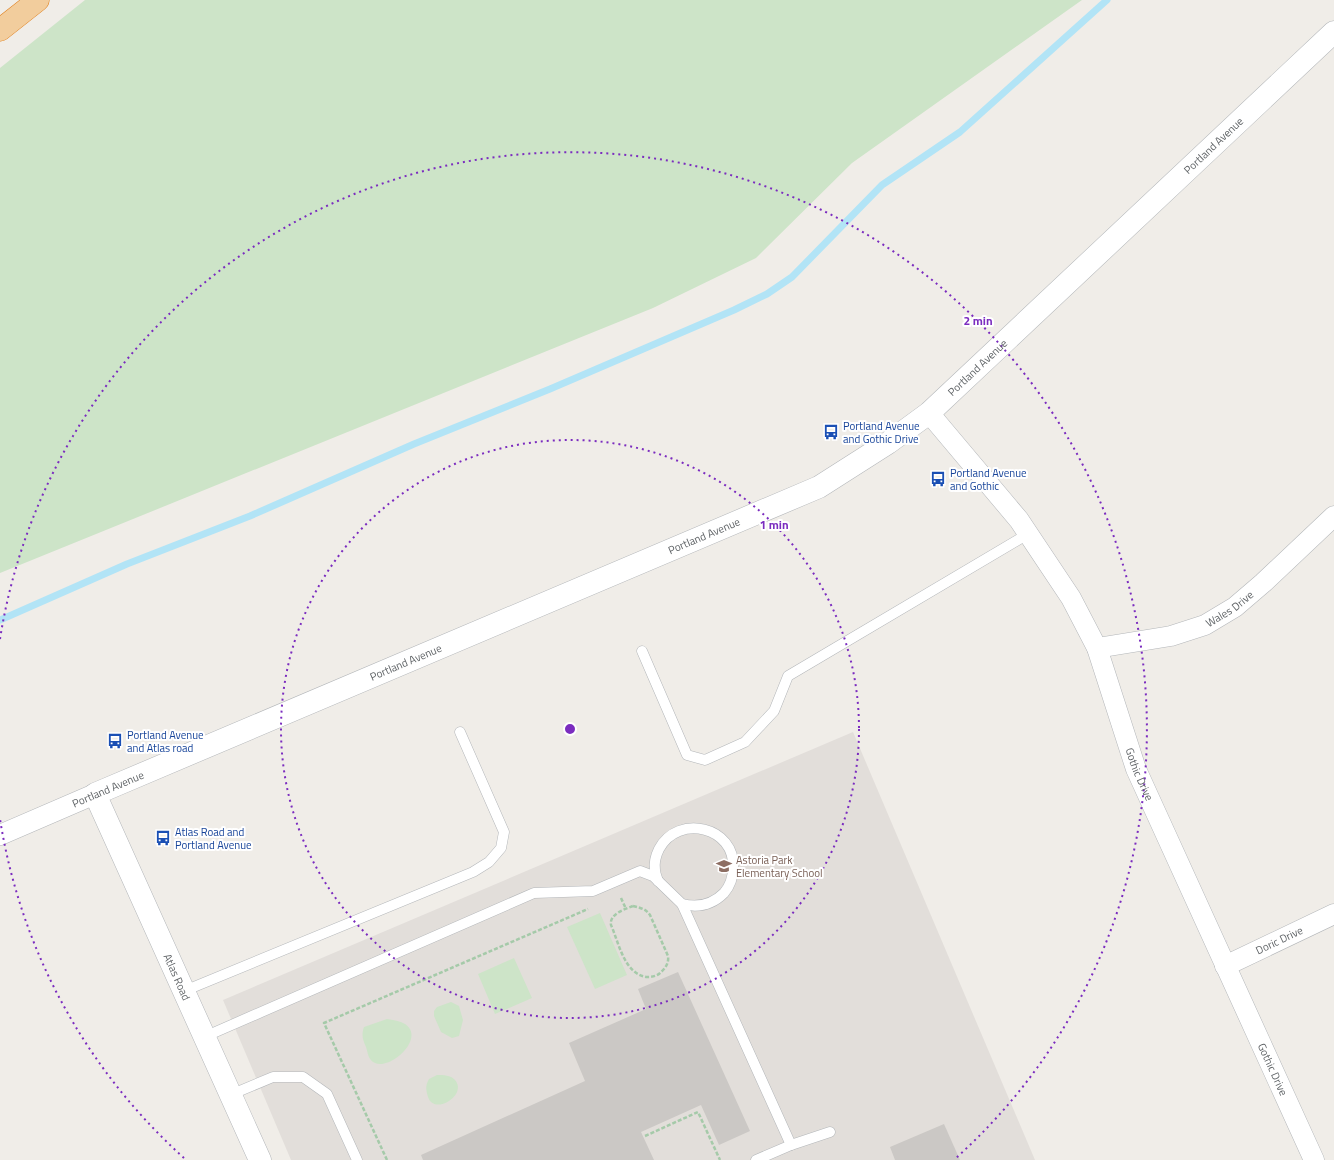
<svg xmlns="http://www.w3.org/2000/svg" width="1334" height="1160" font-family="'Titillium Web',sans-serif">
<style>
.education{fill:#e2deda}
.green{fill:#cde4c8}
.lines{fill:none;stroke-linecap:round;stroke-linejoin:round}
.stream{stroke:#b2e4f6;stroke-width:7}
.building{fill:#cbc8c5}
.service-casing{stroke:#b3b6b9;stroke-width:11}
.minor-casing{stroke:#b3b6b9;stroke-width:21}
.tertiary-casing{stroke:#b3b6b9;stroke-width:23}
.motorway-casing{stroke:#df7e1a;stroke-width:23}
.path{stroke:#a5caa9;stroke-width:2.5;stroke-dasharray:4 2;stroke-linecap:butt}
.service{stroke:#fff;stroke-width:10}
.minor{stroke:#fff;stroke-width:20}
.tertiary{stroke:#fff;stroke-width:22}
.motorway{stroke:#f2cd9d;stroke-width:22}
.ring{fill:none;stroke:#7b2cbf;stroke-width:2;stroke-dasharray:2 4}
.labels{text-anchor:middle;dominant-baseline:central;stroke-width:4;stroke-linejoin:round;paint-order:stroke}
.street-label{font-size:11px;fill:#606467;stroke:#fff}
.transit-label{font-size:11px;fill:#164399;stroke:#fff;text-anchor:start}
.education-label{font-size:11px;fill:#785e54;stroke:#fff;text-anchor:start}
.centre{fill:#7b2cbf;stroke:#fff;stroke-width:2}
.ring-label{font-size:12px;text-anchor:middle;font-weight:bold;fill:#7b2cbf;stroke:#fff;stroke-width:4;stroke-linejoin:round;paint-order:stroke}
</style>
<rect width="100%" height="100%" fill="#f0ede8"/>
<path class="education" d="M853,732l182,428h-744l-68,-160z"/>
<g class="green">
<path d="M85,0h997l-230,163 -96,95 -103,50 -653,265v-505z"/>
<path d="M600,913l27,62 -32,14 -28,-62z"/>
<path d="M514,958l18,40 -37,16 -17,-40z"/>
<path d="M451,1002l8,4 4,14 -4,16 -7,2 -11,-6 -7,-16v-5l3,-4z"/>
<path d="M387,1019c6,1 13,2 18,5 21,14 -14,46 -30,39 -7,-3 -7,-10 -9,-16 -3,-7 -5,-12 -2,-20z"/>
<path d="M437,1075c7,0 13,0 18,5 13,15 -21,36 -27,17 -2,-7 -3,-11 1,-18z"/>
</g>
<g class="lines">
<path class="stream" d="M0,620l127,-56 123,-48 164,-72 136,-55 184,-79 33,-16 25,-17 90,-92 78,-53 147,-132"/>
</g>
<g class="building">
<path d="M678,972l72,159 -31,14 -18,-40 -60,27 13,28h-231l-2,-5 164,-74 -16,-38 77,-34 -8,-20z"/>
<path d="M944,1124l16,36h-65l-5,-13z"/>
</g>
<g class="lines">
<defs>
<g id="service">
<path d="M642,651l45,104 18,5 40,-18 29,-31 14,-35 240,-142"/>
<path d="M658,881c-1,-3 -3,-8 -3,-11 -1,-7 1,-15 4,-21 19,-36 77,-22 74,19 0,9 -3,18 -9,25 -12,12 -26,15 -42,11"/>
<path d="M184,991l289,-119 16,-10 12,-14 3,-16 -44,-100"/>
<path d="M204,1037l330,-144 59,-2 47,-20 13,5 29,28 109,241"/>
<path d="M230,1095l43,-18h30l24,17 30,66"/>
<path d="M756,1160l35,-15 39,-13"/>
</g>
<g id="minor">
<path id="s1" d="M929,413l90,107 52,78 26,50 39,121 178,391"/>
<path id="s2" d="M1097,648l74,-12 34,-11 30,-18 28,-24 71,-67"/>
<path d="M0,835l95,-41"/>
<path id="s3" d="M1225,966l109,-52"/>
</g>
<g id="tertiary">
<path id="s4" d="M260,1160l-165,-366 724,-307 69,-44 41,-30 405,-381"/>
</g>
<path id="motorway" d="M0,30l38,-30"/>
</defs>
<use href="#service" class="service-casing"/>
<use href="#minor" class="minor-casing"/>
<use href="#tertiary" class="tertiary-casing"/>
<use href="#motorway" class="motorway-casing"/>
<g class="path">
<path d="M621,898l5,11"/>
<path d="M633,906c8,2 13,3 17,9l18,41c1,6 -2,12 -7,16 -3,4 -9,5 -14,5 -23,-3 -28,-34 -36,-52 -2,-11 14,-16 22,-19z"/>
<path d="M645,1136l53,-24 22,48"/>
<path d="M387,1160l-63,-137 264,-114"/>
</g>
<use href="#service" class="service"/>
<use href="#minor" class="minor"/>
<use href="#tertiary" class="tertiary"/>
<use href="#motorway" class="motorway"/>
</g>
<g class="ring">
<circle cx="570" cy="729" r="289"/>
<path d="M184 1158A577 577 0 0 1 0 819M0 639A577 577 0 1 1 956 1158"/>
</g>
<defs>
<symbol id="bus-bare" viewBox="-9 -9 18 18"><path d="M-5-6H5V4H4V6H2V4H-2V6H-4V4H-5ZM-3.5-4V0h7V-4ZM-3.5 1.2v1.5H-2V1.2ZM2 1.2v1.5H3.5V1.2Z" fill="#1a4fb4" stroke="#fff" stroke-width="2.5" paint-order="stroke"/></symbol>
<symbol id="school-bare" viewBox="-9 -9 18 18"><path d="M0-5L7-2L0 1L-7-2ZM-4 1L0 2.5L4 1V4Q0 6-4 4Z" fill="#8d6e63" stroke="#fff" stroke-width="2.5" paint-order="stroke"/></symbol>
</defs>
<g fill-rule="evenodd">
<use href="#bus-bare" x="820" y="421" width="22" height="22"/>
<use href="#bus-bare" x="927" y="468" width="22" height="22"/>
<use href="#bus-bare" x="104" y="730" width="22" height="22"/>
<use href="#bus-bare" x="152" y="827" width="22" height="22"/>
<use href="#school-bare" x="713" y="855" width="22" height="22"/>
</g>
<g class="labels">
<g class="street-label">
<text stroke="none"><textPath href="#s4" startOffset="1711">Portland Avenue</textPath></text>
<text stroke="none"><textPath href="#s4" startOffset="1387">Portland Avenue</textPath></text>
<text stroke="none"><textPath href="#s4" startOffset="1063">Portland Avenue</textPath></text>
<text stroke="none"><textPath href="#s2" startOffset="140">Wales Drive</textPath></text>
<text stroke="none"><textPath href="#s4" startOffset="739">Portland Avenue</textPath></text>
<text stroke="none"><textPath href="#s1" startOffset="423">Gothic Drive</textPath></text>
<text transform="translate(108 789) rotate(-23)">Portland Avenue</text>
<text stroke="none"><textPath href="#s3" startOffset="60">Doric Drive</textPath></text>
<text transform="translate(177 977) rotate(66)">Atlas Road</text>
<text stroke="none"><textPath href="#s1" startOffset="747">Gothic Drive</textPath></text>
</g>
<g class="transit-label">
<text x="843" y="426">Portland Avenue<tspan x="843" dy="13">and Gothic Drive</tspan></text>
<text x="950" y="473">Portland Avenue<tspan x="950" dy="13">and Gothic</tspan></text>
<text x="127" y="735">Portland Avenue<tspan x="127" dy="13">and Atlas road</tspan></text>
<text x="175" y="832">Atlas Road and<tspan x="175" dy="13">Portland Avenue</tspan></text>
</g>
<g class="education-label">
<text x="736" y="860">Astoria Park<tspan x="736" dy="13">Elementary School</tspan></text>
</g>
</g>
<circle cx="570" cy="729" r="6" class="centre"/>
<g class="ring-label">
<text x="978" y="325">2 min</text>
<text x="774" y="529">1 min</text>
</g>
</svg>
